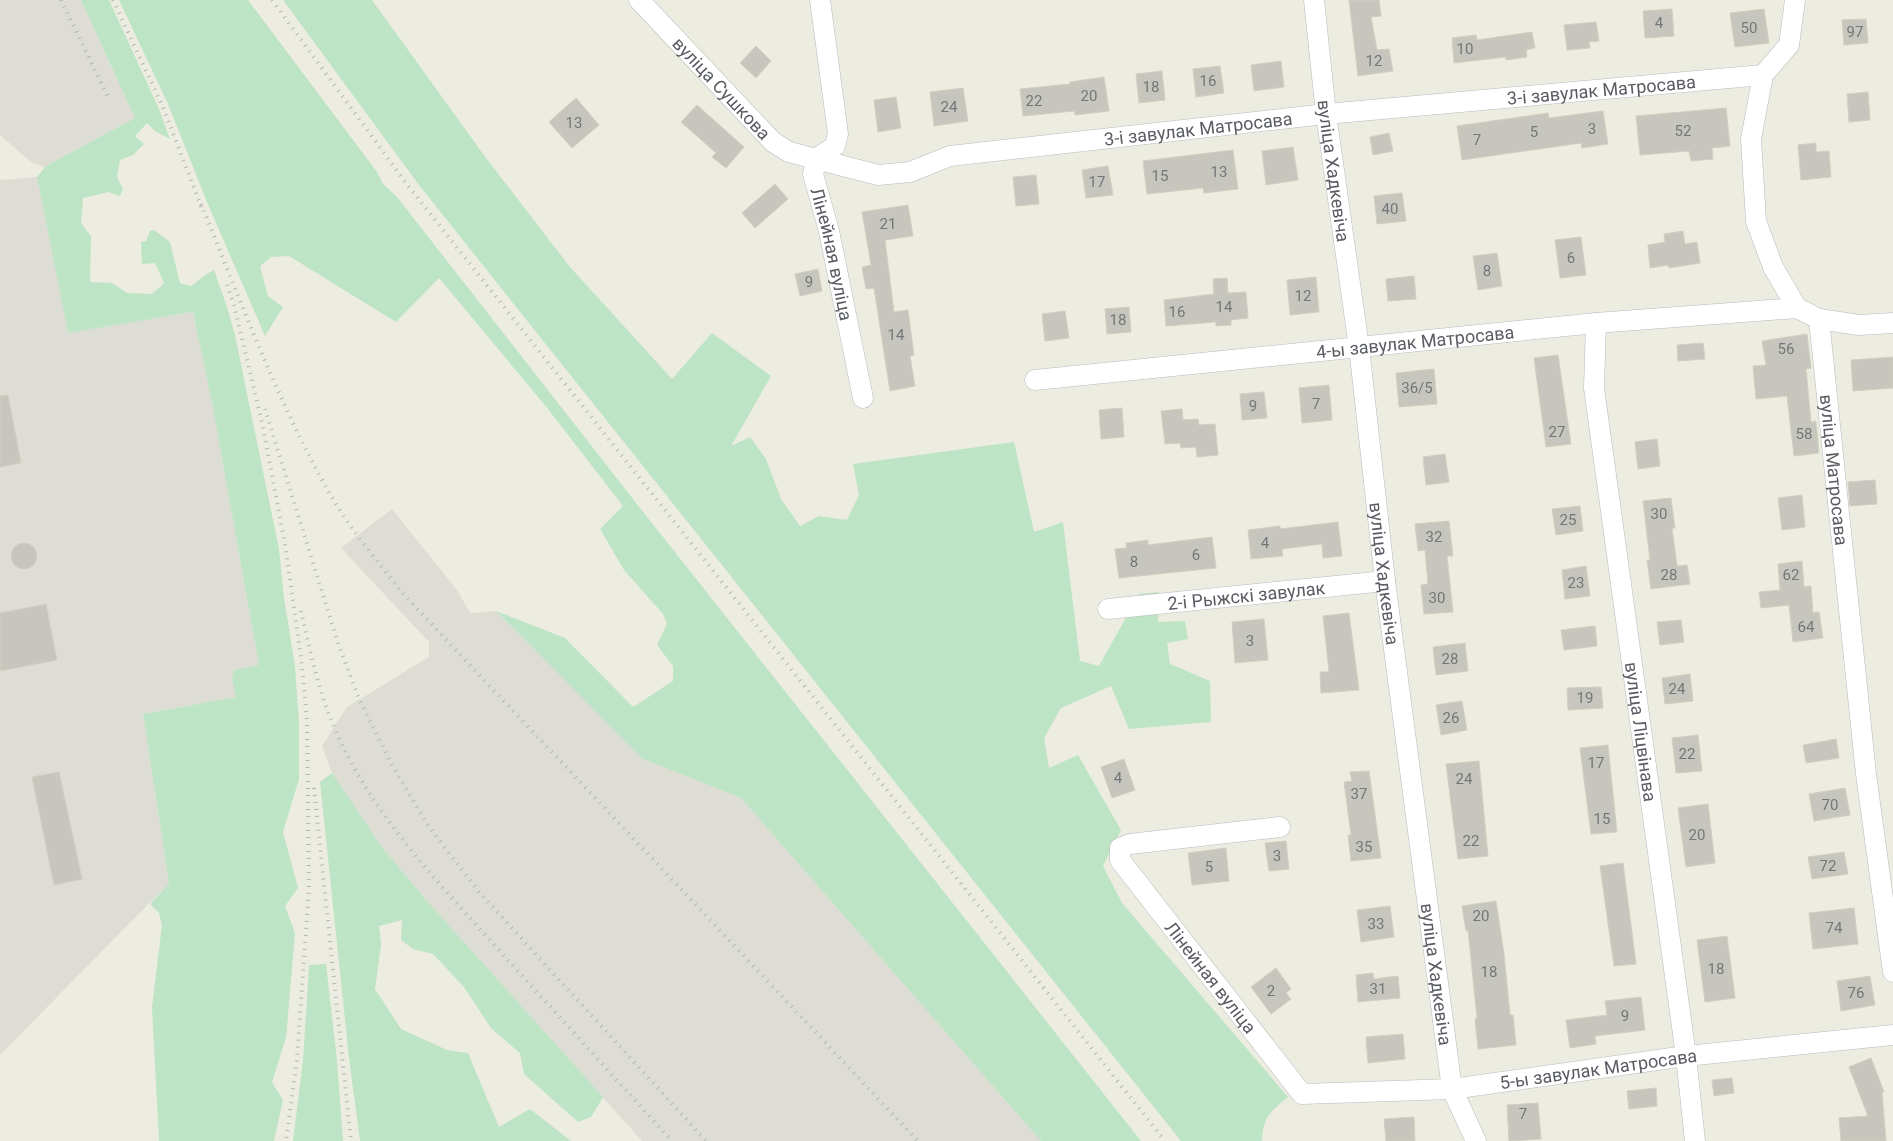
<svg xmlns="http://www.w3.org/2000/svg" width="1893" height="1141" font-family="Roboto,sans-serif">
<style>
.industrial{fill:#ddddd5}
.green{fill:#bde4c4}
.building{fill:#c7c6be;stroke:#d1cfbf}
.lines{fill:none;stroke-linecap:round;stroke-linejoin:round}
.street-casing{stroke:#b9bac0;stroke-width:21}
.street{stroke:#fff;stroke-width:20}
.rail{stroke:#b4b5b5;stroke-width:4;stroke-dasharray:1 6;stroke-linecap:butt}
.labels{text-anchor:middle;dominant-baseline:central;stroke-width:4.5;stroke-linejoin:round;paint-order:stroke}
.number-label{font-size:15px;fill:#747679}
.street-label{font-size:18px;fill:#595c62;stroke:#fff}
</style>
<rect width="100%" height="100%" fill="#ecece1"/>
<g class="industrial">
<path d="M0,0h81l54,118 -91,49 -14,-6 -30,-26z"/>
<path d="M37,177l31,156 125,-21 20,96 46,257 -27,13 4,19 -93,17 26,169 -169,172v-875z"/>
<path d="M392,509l65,81 13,23 26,-2 147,148 98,39 300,343h-399l-215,-240 -46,-55 -49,-73 -10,-27 25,-39 82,-50v-15l-88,-94z"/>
</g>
<g class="green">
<path d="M81,0h28l50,109 11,30 -15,-8 -8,-8 -12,13 9,8 -11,11 -13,5 -3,17 6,12 -3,7 -12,-4 -25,6 -2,25 10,13 -1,46 22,1 15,10 25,1 12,-11 -9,-20 -13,1 -1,-22 5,-1 4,-10 4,-1 16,12 10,41 11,3 16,-12 7,-4 13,37 8,28 44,214 5,49 11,68 4,57v56l-16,53 15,56 -13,18 10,27 -9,105 -14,44 11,18 -9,41h-115l-7,-133 10,-83 -3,-12 -9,-9 19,-21 -26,-169 93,-17 -4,-19 2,-8 25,-5 -46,-257 -20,-96 -125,21 -31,-156 9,-11 89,-48z"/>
<path d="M119,0h129l129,172 6,12 14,13 243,311 501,633h-100l-300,-343 -98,-39 -147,-148 69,27 68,69 40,-26v-15l-16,-21 10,-21 -4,-10 -39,-44 -24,-41 23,-23 -75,-97 -109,-131 -43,44 -107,-66 -18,1 -11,9 8,30 15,11 -18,29 -58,-134 -39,-98z"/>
<path d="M283,0h89l114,158 84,109 102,112 40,-46 59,43 -40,70 19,-9 16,22 15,40 19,27 19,-10 28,4 12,-25 -6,-31 161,-22 20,90 29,-10 17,139 19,5 40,-72 20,-2 -1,30 27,-1 3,18 -21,4 3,21 40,17 1,41 -82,7 -18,-43 -50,22 -17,30 5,30 29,-13 43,75 -18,36 19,37 166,194c-18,15 -25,20 -26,44h-81l-762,-956z"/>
<path d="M332,773l49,73 46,55 176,196 -12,20 -13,5 -54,-48 -4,-21 -29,-25 -27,-41 -31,-33 -20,-5 -12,-9 1,-20 -23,6 2,19 -6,44 26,40 46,21 21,3 31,74 31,-18 41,32h-211l-11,-83 -29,-276z"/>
<path d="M326,964l11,96 6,81h-50l10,-81 6,-95z"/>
</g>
<g class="building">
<path d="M1349,0h30l2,16 -10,1 6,33 12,-1 4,22 -35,5z"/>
<path d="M1672,9l2,27 -29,2 -2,-27z"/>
<path d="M1764,9l5,34 -34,4 -5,-34z"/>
<path d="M1866,19l2,24 -24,2 -2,-25z"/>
<path d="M1596,22l3,19 -10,1 1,6 -23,2 -3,-25z"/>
<path d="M1532,32l3,16 -9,2 1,7 -21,3v-3l-52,6 -2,-25 24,-3 1,5z"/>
<path d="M756,46l15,15 -15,17 -16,-15z"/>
<path d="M1281,61l3,26 -30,4 -3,-26z"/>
<path d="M1220,66l4,27 -28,4 -3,-28z"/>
<path d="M1162,71l3,29 -26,3 -3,-29z"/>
<path d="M1104,77l5,34 -34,4 -1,-4 -51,5 -3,-27 50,-5v-2z"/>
<path d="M963,88l5,33 -34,5 -4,-34z"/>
<path d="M1868,92l2,28 -21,2 -2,-28z"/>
<path d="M896,97l5,31 -23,4 -4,-32z"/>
<path d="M576,98l23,27 -27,23 -23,-26z"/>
<path d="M697,105l47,42 -18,21 -14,-11 4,-4 -35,-31z"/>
<path d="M1726,108l4,38 -18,2 1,11 -22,2 -2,-10 -49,4 -4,-39z"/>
<path d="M1603,111l5,33 -26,4 -1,-5 -119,17 -5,-34 91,-13 1,5z"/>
<path d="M1389,133l4,18 -20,4 -3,-18z"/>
<path d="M1816,143v9l13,-1 2,26 -30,3 -3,-35z"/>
<path d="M1293,147l5,33 -32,5 -4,-34z"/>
<path d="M1233,150l5,39 -34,4 -1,-5 -56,6 -4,-33z"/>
<path d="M1108,166l5,29 -27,3 -4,-28z"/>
<path d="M1036,175l3,29 -23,2 -3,-29z"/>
<path d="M775,184l13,15 -33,29 -13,-15z"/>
<path d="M1402,193l4,28 -29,3 -3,-28z"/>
<path d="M908,205l5,31 -28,4 9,72 14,-2 6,45 -4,1 5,30 -25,5 -16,-103 -8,1 -4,-22 9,-2 -9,-53z"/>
<path d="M1683,231l2,13 12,-2 3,21 -31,5 -1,-3 -18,3 -2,-23 17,-3 -1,-8z"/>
<path d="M1581,237l5,38 -26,3 -5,-38z"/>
<path d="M1497,253l5,33 -24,4 -5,-34z"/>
<path d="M818,269l4,22 -22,5 -5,-22z"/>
<path d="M1414,276l2,23 -28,2 -2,-22z"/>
<path d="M1316,277l3,35 -29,3 -3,-35z"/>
<path d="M1227,278l1,15 18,-1 2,26 -17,2v5l-15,1v-4l-50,4 -2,-26 50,-6 -1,-15z"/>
<path d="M1129,307l2,25 -24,2 -2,-25z"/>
<path d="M1065,311l4,27 -24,3 -3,-27z"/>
<path d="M1807,334l4,34 -5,1 5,53 5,-1 3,32 -25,3 -7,-60 -31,3 -3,-33 13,-1 -4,-24z"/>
<path d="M1703,343l2,16 -27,2 -1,-16z"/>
<path d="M1558,355l13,89 -25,3 -12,-89z"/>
<path d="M1893,357v31l-40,3 -2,-31z"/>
<path d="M1434,369l3,35 -38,3 -3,-34z"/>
<path d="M1329,385l3,35 -30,3 -3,-35z"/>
<path d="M1264,392l3,26 -25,2 -2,-26z"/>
<path d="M8,395l13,68 -21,4v-71z"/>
<path d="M1122,408l2,29 -23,2 -2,-29z"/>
<path d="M1182,409l1,11 15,-1 1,6 16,-1 3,31 -21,2 -1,-10 -15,1 -1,-5 -15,1 -4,-33z"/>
<path d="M1657,439l3,27 -22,3 -3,-27z"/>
<path d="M1445,454l4,28 -23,3 -3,-28z"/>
<path d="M1875,480l2,24 -27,2 -2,-24z"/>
<path d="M1802,495l3,32 -23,3 -4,-32z"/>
<path d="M1671,498l4,30h-3l5,38 10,-1 3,19 -39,5 -4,-29h3l-7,-59z"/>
<path d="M1580,506l3,25 -27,4 -4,-26z"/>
<path d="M1449,521l4,35h-6l6,56 -29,2 -3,-29 7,-1 -3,-34 -7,1 -3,-27z"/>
<path d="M1338,522l4,34 -19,2 -1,-14 -40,5 1,7 -32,3 -3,-29 32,-4v3z"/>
<path d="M1212,537l4,31 -97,10 -4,-29 12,-1 -1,-5 22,-3v5z"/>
<circle cx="24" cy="556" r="13"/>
<path d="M1802,561l2,26 7,-1 2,27 6,-1 4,26 -30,4 -4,-37 -28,3 -2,-16 21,-2 -2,-26z"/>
<path d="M1586,566l4,30 -25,3 -3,-29z"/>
<path d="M46,604l11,56 -57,11v-58z"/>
<path d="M1349,613l10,77 -38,3 -1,-21h9l-6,-56z"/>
<path d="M1264,619l4,41 -33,3 -3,-41z"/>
<path d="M1681,620l3,22 -24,3 -3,-23z"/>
<path d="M1595,626l2,20 -33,4 -3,-20z"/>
<path d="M1465,643l3,28 -32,4 -3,-28z"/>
<path d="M1690,674l3,27 -28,3 -3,-26z"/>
<path d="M1601,687l2,21 -35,2 -1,-22z"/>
<path d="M1462,701l5,29 -26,5 -5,-30z"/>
<path d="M1698,735l4,36 -26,2 -4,-35z"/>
<path d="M1836,739l3,19 -33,5 -3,-18z"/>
<path d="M1608,745l9,87 -26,2 -11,-86z"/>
<path d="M1124,759l11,31 -23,8 -11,-31z"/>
<path d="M1479,761l9,95 -30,3 -12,-95z"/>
<path d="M1369,771l12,87 -30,3 -3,-26h3l-7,-53 8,-1 -2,-9z"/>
<path d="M59,772l23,107 -28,6 -22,-108z"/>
<path d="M1845,788l5,27 -36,6 -5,-27z"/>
<path d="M1708,804l7,59 -29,4 -8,-59z"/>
<path d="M1286,841l3,28 -20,2 -4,-28z"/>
<path d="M1226,848l3,33 -37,4 -4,-32z"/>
<path d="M1844,852l4,22 -36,5 -4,-22z"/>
<path d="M1623,863l13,101 -22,2 -14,-100z"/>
<path d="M1496,901l8,53 6,61h3l3,30 -38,4 -3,-30 2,-1 -9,-88 -2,1 -4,-25z"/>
<path d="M1390,906l4,31 -33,5 -4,-32z"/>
<path d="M1854,908l4,36 -45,5 -4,-36z"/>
<path d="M1727,936l8,62 -30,4 -8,-62z"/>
<path d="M1276,968l15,21 -5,4 5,6 -20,15 -20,-27z"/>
<path d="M1373,973l1,6 24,-3 2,22 -42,4 -2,-27z"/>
<path d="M1870,976l5,29 -34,6 -4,-30z"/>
<path d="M1641,997l4,33 -50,6 1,8 -26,4 -4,-28 41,-5 -2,-14z"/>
<path d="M1403,1034l2,25 -37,4 -2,-26z"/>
<path d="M1871,1058l13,34h-2l4,49h-45l-2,-23 29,-2 -19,-49z"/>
<path d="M1732,1078l2,15 -20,3 -2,-16z"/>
<path d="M1656,1088l1,18 -28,3 -2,-18z"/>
<path d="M1538,1103l3,36 -32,2 -2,-36z"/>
<path d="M1414,1117l1,24h-29l-2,-22z"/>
</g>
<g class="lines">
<defs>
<g id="street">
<path id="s1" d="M639,0l134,142 16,10 89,23 32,-3 40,-16 376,-42 437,-39"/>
<path id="s2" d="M820,0l18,134 -3,12 -18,12 -4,16 16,57 34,167"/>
<path id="s3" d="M1314,0l12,114 33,233 26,234 67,508 24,52"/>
<path id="s4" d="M1795,0l-6,45 -26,30 -12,64 5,82 17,46 24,41 22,11 47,455 27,198"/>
<path d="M1819,319l40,6 34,-2"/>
<path id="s5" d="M1596,323l-2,65 92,668 9,85"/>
<path id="s6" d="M1035,380l561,-57 201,-15"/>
<path id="s7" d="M1108,609l277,-28"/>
<path id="s8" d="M1280,827l-150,17 -10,4v12l182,234 150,-5 234,-33 207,-21"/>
</g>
</defs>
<use href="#street" class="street-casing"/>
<use href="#street" class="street"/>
<g class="rail">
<path d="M61,0l48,99"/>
<path d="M113,0l50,107 39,102"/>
<path d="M272,0l137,187 756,954"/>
<path d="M201,204c39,95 76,196 126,285 22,39 51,73 78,107l513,545"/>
<path d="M227,285l7,20 29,122 23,123 16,115 5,56 2,167 -12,171 -11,82"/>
<path d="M265,409l73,234 21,56 33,66 37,62 50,65 227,249"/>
<path d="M301,611c9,39 17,79 33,116 36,85 102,153 163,221 58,64 117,129 175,193"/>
<path d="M314,788l37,353"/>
</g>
</g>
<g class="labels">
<g class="number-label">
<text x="1659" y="23">4</text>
<text x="1749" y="28">50</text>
<text x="1855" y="32">97</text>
<text x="1465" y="49">10</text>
<text x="1374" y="61">12</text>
<text x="1208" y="81">16</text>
<text x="1151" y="87">18</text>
<text x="1089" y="96">20</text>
<text x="1034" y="101">22</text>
<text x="949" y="107">24</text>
<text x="574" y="123">13</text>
<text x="1592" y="129">3</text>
<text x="1683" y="131">52</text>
<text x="1534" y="132">5</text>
<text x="1477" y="140">7</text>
<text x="1219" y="172">13</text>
<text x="1160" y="176">15</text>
<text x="1097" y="182">17</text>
<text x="1390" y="209">40</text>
<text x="888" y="224">21</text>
<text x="1571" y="258">6</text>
<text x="1487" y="271">8</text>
<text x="809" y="282">9</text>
<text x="1303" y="296">12</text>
<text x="1224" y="307">14</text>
<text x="1177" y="312">16</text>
<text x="1118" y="320">18</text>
<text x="896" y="335">14</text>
<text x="1786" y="349">56</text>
<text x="1417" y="388">36/5</text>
<text x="1316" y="404">7</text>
<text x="1253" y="406">9</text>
<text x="1557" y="432">27</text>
<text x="1804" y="434">58</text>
<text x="1659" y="514">30</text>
<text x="1568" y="520">25</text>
<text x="1434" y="537">32</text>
<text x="1265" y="543">4</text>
<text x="1196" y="555">6</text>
<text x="1134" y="562">8</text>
<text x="1669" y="575">28</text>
<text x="1791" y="575">62</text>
<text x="1576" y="583">23</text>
<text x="1437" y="598">30</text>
<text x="1806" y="627">64</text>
<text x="1250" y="641">3</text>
<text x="1450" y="659">28</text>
<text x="1677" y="689">24</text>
<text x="1585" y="698">19</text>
<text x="1451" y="718">26</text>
<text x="1687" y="754">22</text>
<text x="1596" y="763">17</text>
<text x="1118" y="778">4</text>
<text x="1464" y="779">24</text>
<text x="1359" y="794">37</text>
<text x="1830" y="805">70</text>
<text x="1602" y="819">15</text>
<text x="1697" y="835">20</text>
<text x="1471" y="841">22</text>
<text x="1364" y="847">35</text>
<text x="1277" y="856">3</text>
<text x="1828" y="866">72</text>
<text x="1209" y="867">5</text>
<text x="1481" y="916">20</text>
<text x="1376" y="924">33</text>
<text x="1834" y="928">74</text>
<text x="1716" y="969">18</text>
<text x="1489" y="972">18</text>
<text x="1378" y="989">31</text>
<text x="1271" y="991">2</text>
<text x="1856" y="993">76</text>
<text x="1625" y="1016">9</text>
<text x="1523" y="1114">7</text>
</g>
<g class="street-label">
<text stroke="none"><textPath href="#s1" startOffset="121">вуліца Сушкова</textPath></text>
<text stroke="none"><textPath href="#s1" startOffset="1036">3-і завулак Матросава</textPath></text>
<text stroke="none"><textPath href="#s1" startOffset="631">3-і завулак Матросава</textPath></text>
<text stroke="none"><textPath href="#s3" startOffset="172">вуліца Хадкевіча</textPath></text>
<text stroke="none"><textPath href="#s2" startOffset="268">Лінейная вуліца</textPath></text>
<text stroke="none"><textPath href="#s6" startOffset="382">4-ы завулак Матросава</textPath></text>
<text stroke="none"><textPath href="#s4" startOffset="505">вуліца Матросава</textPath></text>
<text stroke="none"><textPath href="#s3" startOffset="578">вуліца Хадкевіча</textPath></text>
<text stroke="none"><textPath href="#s7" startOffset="139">2-і Рыжскі завулак</textPath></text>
<text stroke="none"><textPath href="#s5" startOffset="412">вуліца Ліцвінава</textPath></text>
<text stroke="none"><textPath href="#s3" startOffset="982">вуліца Хадкевіча</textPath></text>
<text stroke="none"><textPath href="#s8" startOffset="322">Лінейная вуліца</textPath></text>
<text stroke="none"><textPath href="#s8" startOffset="768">5-ы завулак Матросава</textPath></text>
</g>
</g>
</svg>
